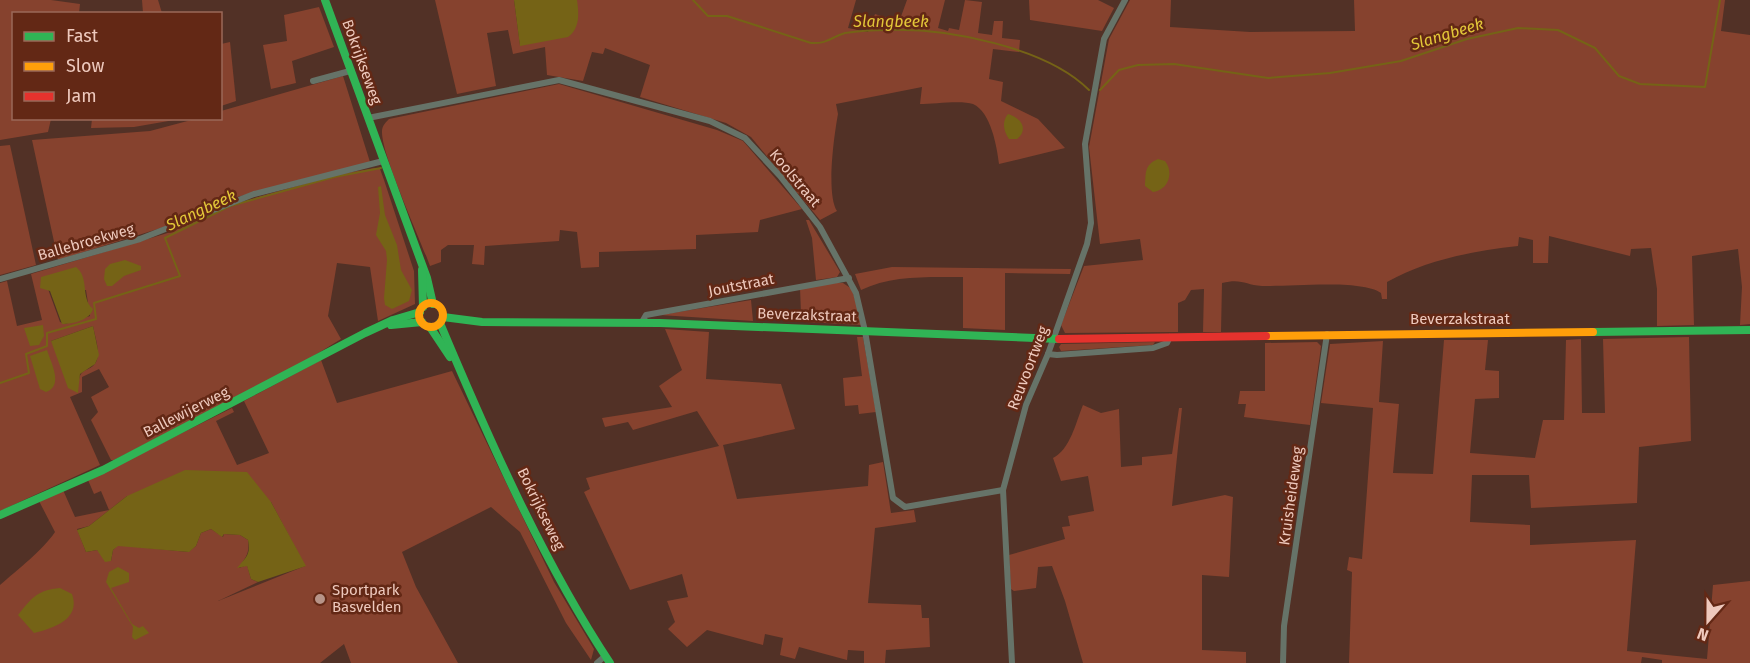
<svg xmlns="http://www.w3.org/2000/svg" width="1750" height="663" font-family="'Fira Sans',sans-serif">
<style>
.green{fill:#86422e;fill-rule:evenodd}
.water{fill:#756316}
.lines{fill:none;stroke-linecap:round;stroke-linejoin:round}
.stream{stroke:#756316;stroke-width:2}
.street{stroke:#667368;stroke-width:6}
.fast{stroke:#30b455;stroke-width:8}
.slow{stroke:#ff9f0a;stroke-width:8}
.jam{stroke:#e5322d;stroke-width:8}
.poi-dot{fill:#b79488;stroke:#632815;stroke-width:2}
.labels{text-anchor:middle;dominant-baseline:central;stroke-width:5;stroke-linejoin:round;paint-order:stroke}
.street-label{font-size:15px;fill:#eec9bd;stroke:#632815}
.poi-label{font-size:15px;fill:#eec9bd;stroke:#632815;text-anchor:start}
.water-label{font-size:16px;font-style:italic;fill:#e3c739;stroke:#632815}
</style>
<rect width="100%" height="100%" fill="#523126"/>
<g class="green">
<path d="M0,0h51l29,4 -1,9 -65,1v104l37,1 -3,13 -48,8z"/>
<path d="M158,0l4,13h-19l-1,-13z"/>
<path d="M435,0h79l6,45 54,-45h282l-8,28 20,4 7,-18 24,8 8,-22h38l-7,28 10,3 1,-3 10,2 6,-30 17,2 -4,31 14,2 2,-14h9l-1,17 18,2 -1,12 -26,-3 -4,30 14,3 -2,19 37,18 27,29 -66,16c-2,-17 -8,-52 -26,-60 -11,-4 -40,0 -53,0l2,-17 -86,17 2,10c-4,22 -12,80 -1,97l-17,9 -69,-83 -25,-14 -86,-26 10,-32 -45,-17 -2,6 -11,-2 -9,29 -36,-6 -2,-28 -32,7 -5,-24 -21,3 9,53 -39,8z"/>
<path d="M1029,0h69l16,8 -12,23 -72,-11z"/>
<path d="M1130,0h41l-1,27 80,5 105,-1 -1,-31h371l-4,31 29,4v289l-10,1 2,-38 -4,-38 -46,7 2,69 -37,1v-37l-6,-41 -20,1 -1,7 -81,-20 -1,27h-15v-23l-14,-3 -1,9c-45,5 -92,14 -131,36v17h-5l-1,-6c-21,-14 -91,-6 -119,-7 -17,-1 -20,-8 -40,-3l-1,49h-18l1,-43 -13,1 -6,10 -7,3v29l-113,1 -4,-8 23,-59 59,-6 -3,-21 -40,5 -11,-97 20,-108z"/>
<path d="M319,7l15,40 -42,14 4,22 -25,6 -8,-44 24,-4 -3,-26z"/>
<path d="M230,42l6,59 -15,5v-62z"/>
<path d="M343,76l27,86 -144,38 -65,28 -103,32 -26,-120 118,-9 45,-12 25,-1 1,-7z"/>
<path d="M559,84l158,46 26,11 59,68 -42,11 -2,12 -62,3v14l-97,3v15l-18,1 -4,-36 -17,-2 -1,11 -74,5 -1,19 -12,-1 2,-19h-26l-7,5v12l-11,4c-10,-28 -49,-112 -48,-135 0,-5 4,-9 7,-12z"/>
<path d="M92,119v-1l88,1 -46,8 -43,1z"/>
<path d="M10,145l26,120 -36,10v-129z"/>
<path d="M375,168l5,1 4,11 30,91 1,33 -37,17 -8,-54 -33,-4 -9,53 13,23 -42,26 -185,95h-3l-20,-40 7,-8 -7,-15 18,-10 -10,-18 -17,8v15l-12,5 30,68 -100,46v-228l7,-2 10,45 25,-6 -11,-46 140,-42 52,-23 35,-12 82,-23zM48,289l38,1 4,26 -25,8 -5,-2zM93,326c2,12 10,31 0,40 -7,5 -12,4 -14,13l-28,-38z"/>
<path d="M806,220h3l31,52 -3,5 -21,3 -4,-42z"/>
<path d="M892,267l179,2 -1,5 -65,-1v57l-42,-2v-51c-34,0 -72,-2 -102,13l-6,-16z"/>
<path d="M836,283h7l9,6 10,36 -57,-3v-8l-4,-1 -1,-25z"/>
<path d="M751,300l2,21 -93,-6z"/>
<path d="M665,329l44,3 -3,47 75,5 14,45 -72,16 14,54 131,-13 1,-21 14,-3 8,51 23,-3 2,12 -41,6 -7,75 53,2 1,13h7l1,29 -44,3 -1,13h-21v-12l-16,-1 -1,10 -48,-13 -4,12 -15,-4 3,-17 -18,-4 -2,11 -56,-15 -20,17 -19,-18 7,-7 -8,-21 21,-4 -6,-23 -52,16 -46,-98 6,-3 -4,-11 133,-32 -22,-35 -64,19 -5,-8 -23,5 -3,-9 70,-11 -13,-21 23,-16z"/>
<path d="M857,337h6l13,75 -17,2 -1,-9 -13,1 -2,-28 19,-2z"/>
<path d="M1689,337l2,104 -52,6 -2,56 -106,5 -2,-33h-57l-2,47 60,3v20l106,-5 -9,111 80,8 6,-74 37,-4v82h-88v-3l-20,-3 -1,6h-292l3,-91 -5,-2 2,-13 13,2 11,-151 -52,-5 9,-59 53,-3 -4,61 20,2 -6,69 40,1 11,-134h44l-3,30 14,1v27l-24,1 -5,54 65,5 8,-38h21l2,-80 15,-1 1,74h23l-2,-74z"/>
<path d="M1155,342l-2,3 -92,6 -2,-4 2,-3z"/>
<path d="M1317,342l4,4 -1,8 -10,71 -66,-8 2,-13h-8l2,-13h25v-48z"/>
<path d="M321,360l16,43 115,-32 102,211 40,67 -3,11 -25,-37 -46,-91 -29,-25 -89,45 14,35 42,76h-107l-7,-19 -24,19h-320v-78c17,-15 43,-35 55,-53l-16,-31 24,-11 12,27 34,-7 -8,-19 -7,3 -6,-14 144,-72 2,4 -18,9 21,44 32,-12 -25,-52zM127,496l144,6 34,64 -87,35 40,-19 -7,-3 -4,-14 -8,3c6,-11 11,-13 9,-28l-8,-5 -16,-1 -1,3 -12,-8 -10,4 -5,13 -8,6 -70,-7 -5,5 -2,11 -14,-11 -11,2 -9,-23 12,-3z"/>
<path d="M1083,405l18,8 18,-4 2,58 21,-2v-8l30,-3 7,-46h3l-10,98 53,-11 8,2 -4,80 -27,-2v75l44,2v11h-163l-18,-62 -13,-35 -14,1 -2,21 -22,3 -3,-2 -2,-34 56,-16 -3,-12 8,-1 -2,-10 26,-5 -6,-35 -27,5 -8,-23c17,-8 23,-36 30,-53z"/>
</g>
<g class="water">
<path d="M514,0h63c2,14 3,28 -9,37l-48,9z"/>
<path d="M1008,114c13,4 21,15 9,25h-8c-6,-8 -7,-18 -1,-25z"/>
<path d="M1158,159l7,2c9,11 4,29 -12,31l-8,-6c1,-13 -1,-21 13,-27z"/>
<path d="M381,186l4,29 12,30 4,25 11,20 -3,11 -17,8 -7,-4 -1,-7 3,-38 -1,-9 -10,-16 4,-22 -2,-26z"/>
<path d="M125,260l16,6v4l-17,6 -12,10h-5l-3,-7 1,-10 5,-5z"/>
<path d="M76,267c14,11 4,31 17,42 -3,11 -20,15 -31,15l-12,-33 -10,-3 1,-11z"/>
<path d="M43,325l1,11 -5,9 -9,1 -6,-18z"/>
<path d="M93,326l6,29 -4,9 -15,10 -2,19 -10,-5 -17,-47z"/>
<path d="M47,350c4,13 17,36 -1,42l-6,-3 -10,-33z"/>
<path d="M185,470l62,2 24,30 35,64 -48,16 -7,-3 -4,-13 -10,2c9,-11 14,-13 11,-28l-8,-5 -16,-1 -2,3 -11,-8 -10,4 -5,13 -7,6 -71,-6 -5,4 -2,11 -6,1 -8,-12 -11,2 -9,-22 12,-4 38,-30z"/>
<path d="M118,567l11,6v9l-18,6 21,36 7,4 4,-2 6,7 -14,7 -3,-3 1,-10 -27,-45 3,-10z"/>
<path d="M60,588l12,6c9,25 -18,34 -38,39l-16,-18c14,-18 20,-25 42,-27z"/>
</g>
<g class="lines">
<g class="stream">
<path d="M693,0l15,16h19l84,27c17,1 20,-6 34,-10 13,-2 28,-3 42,-3 60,-2 159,17 202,60"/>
<path d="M1100,90l19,-20 19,-5 36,-1 94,14 62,-5 71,-12 66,-22 51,-11 40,2 37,18 24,28 21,8 65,3 15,-87"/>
<path d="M0,383l29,-10 -3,-19 21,-8v-13l49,-14 -2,-16 86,-27 -15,-38 65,-32 104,-29 47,-9"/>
</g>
<g class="street">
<path d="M313,81l37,-10"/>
<path d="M368,118l191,-38 151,41 35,17 35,38 40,51 36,66 9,38 28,167 12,9 98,-17"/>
<path d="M0,279l140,-40 114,-45 129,-33"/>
<path d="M642,322l4,-7 203,-37"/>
<path d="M1048,354l9,1 96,-7 14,-5 3,-6"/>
<path d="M597,663l8,-7"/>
<path d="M1012,663l-9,-173 23,-85 22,-51 39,-110 4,-21 -6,-79 19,-105 21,-39"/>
<path d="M1283,663l1,-37 43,-292"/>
</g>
<g class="fast">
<path d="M325,0l102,278 6,26"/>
<path d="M422,270l1,37"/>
<path d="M443,317l39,5 178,1 399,16"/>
<path d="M440,323c47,112 103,239 170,340"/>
<path d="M391,325l31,-3"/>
<path d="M430,327l20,30"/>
<path d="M1593,332l157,-2"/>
<path d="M0,515l103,-45 262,-137 28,-13 27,-8"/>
</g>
<g class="slow">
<circle cx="431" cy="315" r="12"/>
<path d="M1266,336l327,-4"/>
</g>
<path class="jam" d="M1059,339l207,-3"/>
</g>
<circle class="poi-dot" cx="320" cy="599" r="6"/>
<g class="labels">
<g class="street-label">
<text transform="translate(362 62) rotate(70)">Bokrijkseweg</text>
<text transform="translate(795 178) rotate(50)">Koolstraat</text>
<text transform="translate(86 242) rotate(-16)">Ballebroekweg</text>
<text transform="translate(741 285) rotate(-11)">Joutstraat</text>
<text transform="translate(807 315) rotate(2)">Beverzakstraat</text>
<text x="1460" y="319">Beverzakstraat</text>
<text transform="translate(1028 368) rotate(-69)">Reuvoortweg</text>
<text transform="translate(186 412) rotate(-27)">Ballewijerweg</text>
<text transform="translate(1291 496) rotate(-82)">Kruisheideweg</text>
<text transform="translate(541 509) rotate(64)">Bokrijkseweg</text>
</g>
<g class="poi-label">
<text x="332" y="590">Sportpark<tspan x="332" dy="17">Basvelden</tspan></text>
</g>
<g class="water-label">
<text x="891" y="21">Slangbeek</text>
<text transform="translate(1447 34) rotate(-17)">Slangbeek</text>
<text transform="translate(201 210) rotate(-25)">Slangbeek</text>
</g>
</g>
<rect x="12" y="12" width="210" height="108" fill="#632815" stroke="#9b6858" stroke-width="1.5"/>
<rect x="24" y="32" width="30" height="9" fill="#30b455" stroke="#9b6858" stroke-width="1.5"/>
<text x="66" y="42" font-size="18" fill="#eec9bd">Fast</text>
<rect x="24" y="62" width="30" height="9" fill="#ff9f0a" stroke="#9b6858" stroke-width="1.5"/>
<text x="66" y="72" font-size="18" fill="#eec9bd">Slow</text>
<rect x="24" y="92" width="30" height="9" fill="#e5322d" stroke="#9b6858" stroke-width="1.5"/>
<text x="66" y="102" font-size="18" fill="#eec9bd">Jam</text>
<g transform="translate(1708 621) rotate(201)" stroke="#632815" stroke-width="4.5" paint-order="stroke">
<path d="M0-4.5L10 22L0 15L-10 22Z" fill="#eec9bd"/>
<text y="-9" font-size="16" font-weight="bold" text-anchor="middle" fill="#eec9bd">N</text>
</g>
</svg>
